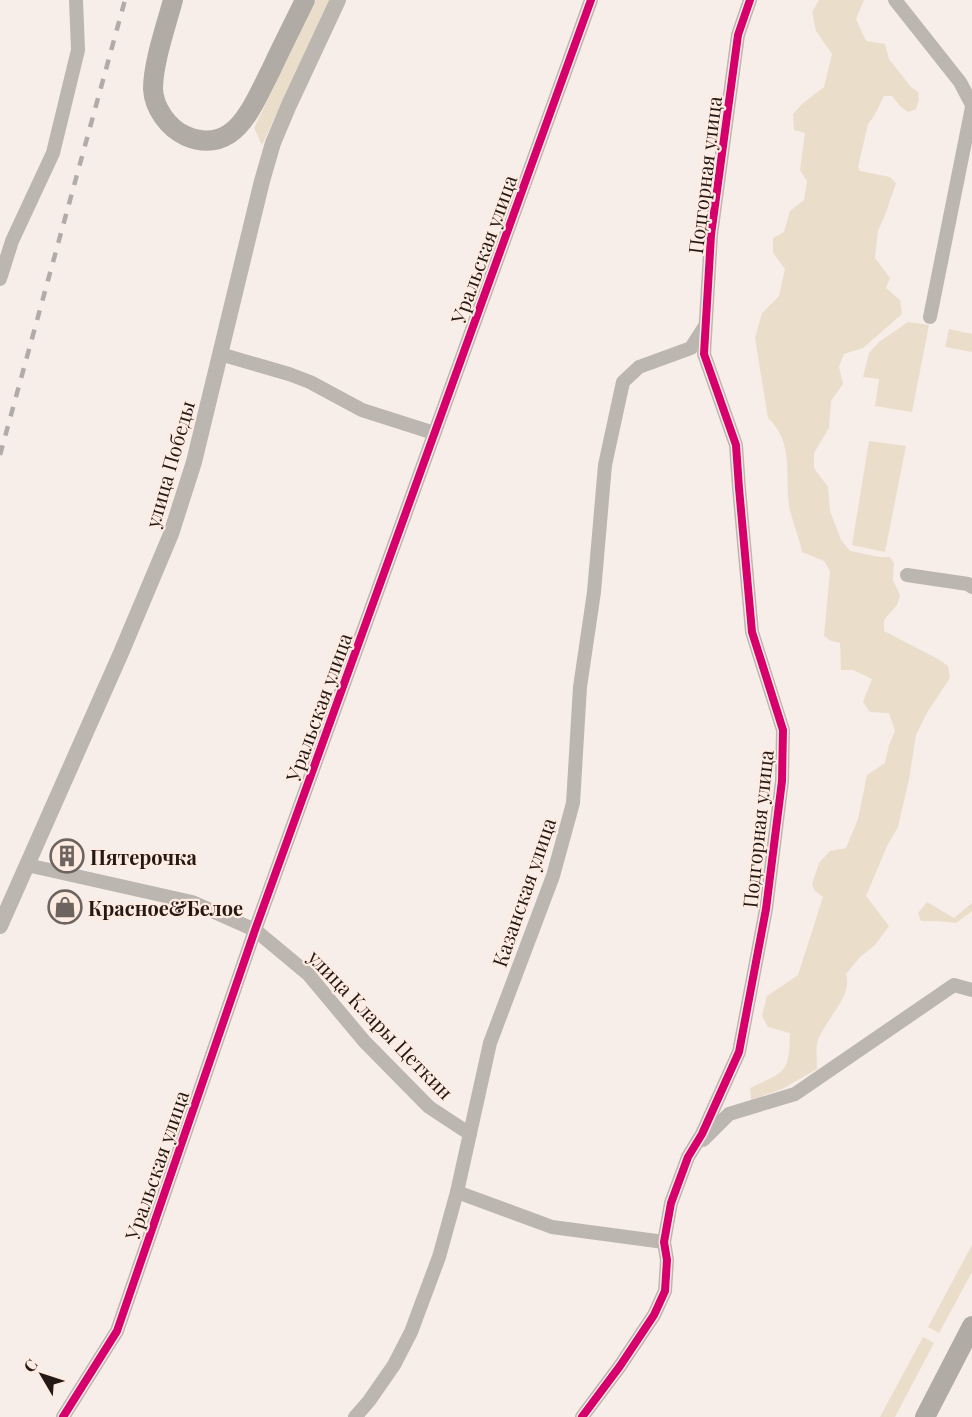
<svg xmlns="http://www.w3.org/2000/svg" width="972" height="1417" font-family="'Playfair Display',serif">
<style>
.green{fill:#eaddc9}
.lines{fill:none;stroke-linecap:round;stroke-linejoin:round}
.minor{stroke:#bcb6b1;stroke-width:14}
.tertiary{stroke:#bcb6b1;stroke-width:16}
.secondary{stroke:#b1aba5;stroke-width:20}
.rail{stroke:#b2aca8;stroke-width:4.5;stroke-dasharray:10 10;stroke-linecap:butt}
.cycleway-casing{stroke:#feece3;stroke-width:11}
.cycleway{stroke:#d6006c;stroke-width:8}
.labels{text-anchor:middle;dominant-baseline:central;stroke-width:4.5;stroke-linejoin:round;paint-order:stroke}
.street-label{font-size:20px;fill:#241914;stroke:#feece3}
.poi-label{font-size:20px;font-weight:bold;fill:#241914;stroke:#feece3;text-anchor:start}
</style>
<rect width="100%" height="100%" fill="#f8eee9"/>
<g class="green">
<path d="M316,0h14l-68,145 -8,-17z"/>
<path d="M819,0h45l-8,19 10,22 19,3 4,15 22,28 7,5 1,7 -3,10 -8,3 -8,-6 -8,-10h-8l-10,20 -6,8 -10,43 2,4 30,6 6,6 -11,32 -7,16 -3,27 15,20 -4,10 14,12 2,14 -39,34 -19,6 -5,13 4,17 -12,17 -2,27 -15,25v15l14,19 2,24 11,29 9,11c13,2 27,7 40,6l4,6 -1,17 7,15 -3,10 -13,15v11l54,28 10,7 2,12 -22,33 -12,24 -7,44 -11,48 -10,17 -22,52 23,30 -14,19 -15,12 -14,17c8,23 -25,49 -29,70 -1,8 0,17 0,25l-35,20 -31,11 -1,-12c35,-17 39,-13 40,-55l-22,-6 -6,-11 5,-20 31,-21 25,-78 -8,-6 -3,-7 7,-21 11,-12 16,-3 12,-29 9,-44 18,-12 4,-18 6,-14 -6,-18 -19,-1 -7,-10 9,-23 -19,-9h-12l-1,-27 -9,-2 -7,-5 6,-65 -6,-10 -22,-9c-3,-16 -10,-31 -13,-46 -4,-31 5,-64 -21,-88l-13,-80 7,-25 17,-17 6,-27 -12,-16v-15l11,-6 6,-21 14,-11 3,-19 -7,-11 5,-37 -11,-3 -1,-16 9,-10 22,-17 8,-33 -16,-23 -4,-19z"/>
<path d="M908,322l21,3 -17,87 -37,-6 4,-27 -16,-2 6,-24 10,-11z"/>
<path d="M949,329l23,5v18l-27,-5z"/>
<path d="M869,441l37,5 -21,106 -33,-7z"/>
<path d="M927,902l27,16 18,-15v8l-16,12 -20,-2h-15l-3,-8z"/>
<path d="M972,1245v27l-33,61 -11,-6z"/>
<path d="M923,1337l11,6 -39,74h-15z"/>
</g>
<g class="lines">
<g class="minor">
<path d="M895,0l65,82 12,23"/>
<path d="M0,279l12,-38 41,-88 25,-103 -2,-50"/>
<path d="M930,317l42,-210"/>
<path d="M220,354l69,20 21,8 52,28 72,23"/>
<path d="M907,575l61,9 4,3"/>
<path d="M27,865l165,37 63,28 53,44 56,67 65,66 41,27"/>
<path d="M703,1140l26,-26 66,-20 159,-109 18,5"/>
<path d="M457,1192l95,35 112,15"/>
<path d="M63,1417l54,-86 138,-401 336,-930"/>
<path d="M355,1417l14,-16 25,-36 17,-33 28,-75 18,-65 33,-149 63,-167 20,-73 7,-116 14,-95 11,-127 18,-83 16,-15 52,-19 14,-22"/>
<path d="M582,1417l38,-51 34,-51 11,-24 2,-31 -3,-18 7,-39 17,-46 14,-23 37,-82 27,-143 16,-128 1,-51 -31,-98 -13,-144 -3,-43 -32,-91 7,-119 27,-200 12,-35"/>
</g>
<path class="tertiary" d="M0,926l121,-273 50,-119 23,-72 68,-281 11,-38 16,-38 49,-105"/>
<g class="secondary">
<path d="M173,0c-7,26 -20,63 -20,89 1,19 15,39 33,47 14,6 29,7 43,-2 19,-12 32,-45 42,-64 11,-24 23,-47 34,-70"/>
<path d="M925,1417l47,-91"/>
</g>
<path class="rail" d="M0,455l125,-455"/>
<defs>
<g id="cycleway">
<path d="M63,1417l54,-86 138,-401 336,-930"/>
<path d="M582,1417l38,-51 34,-51 11,-24 2,-31 -3,-18 7,-39 17,-46 14,-23 37,-82 27,-143 16,-128 1,-51 -31,-98 -13,-144 -3,-43 -32,-91 7,-119 27,-200 12,-35"/>
</g>
</defs>
<use href="#cycleway" class="cycleway-casing"/>
<use href="#cycleway" class="cycleway"/>
</g>
<defs>
<symbol id="building-ring" viewBox="-11 -11 22 22"><circle r="9.5" fill="#feece3" stroke="#6e645f" stroke-width="1.5"/><path d="M-4-6H4V6H1V3H-1V6H-4ZM-2.5-4.3h1.7v1.8h-1.7ZM.8-4.3h1.7v1.8H.8ZM-2.5-1h1.7V.8h-1.7ZM.8-1h1.7V.8H.8Z" fill="#6e645f"/></symbol>
<symbol id="shop-ring" viewBox="-11 -11 22 22"><circle r="9.5" fill="#feece3" stroke="#6e645f" stroke-width="1.5"/><path d="M-5-2.5h2.3a2.7 3.5 0 0 1 5.4 0H5L5.5 6h-11ZM-1.5-2.5h3a1.5 2.3 0 0 0-3 0Z" fill="#6e645f"/></symbol>
</defs>
<g fill-rule="evenodd">
<use href="#building-ring" x="48" y="837" width="38" height="38"/>
<use href="#shop-ring" x="46" y="888" width="38" height="38"/>
</g>
<g class="labels">
<g class="street-label">
<text transform="translate(704 175) rotate(-83)">Подгорная улица</text>
<text transform="translate(483 249) rotate(-70)">Уральская улица</text>
<text transform="translate(169 464) rotate(-74)">улица Победы</text>
<text transform="translate(318 707) rotate(-70)">Уральская улица</text>
<text transform="translate(757 829) rotate(-84)">Подгорная улица</text>
<text transform="translate(523 892) rotate(-71)">Казанская улица</text>
<text transform="translate(381 1024) rotate(46)">улица Клары Цеткин</text>
<text transform="translate(156 1165) rotate(-71)">Уральская улица</text>
</g>
<g class="poi-label">
<text x="90" y="856">Пятерочка</text>
<text x="88" y="907">Красное&amp;Белое</text>
</g>
</g>
<g transform="translate(42 1375) rotate(309)" stroke="#feece3" stroke-width="4.5" paint-order="stroke">
<path d="M0-4.5L10 22L0 15L-10 22Z" fill="#241914"/>
<text y="-9" font-size="16" font-weight="bold" text-anchor="middle" fill="#241914">С</text>
</g>
</svg>
